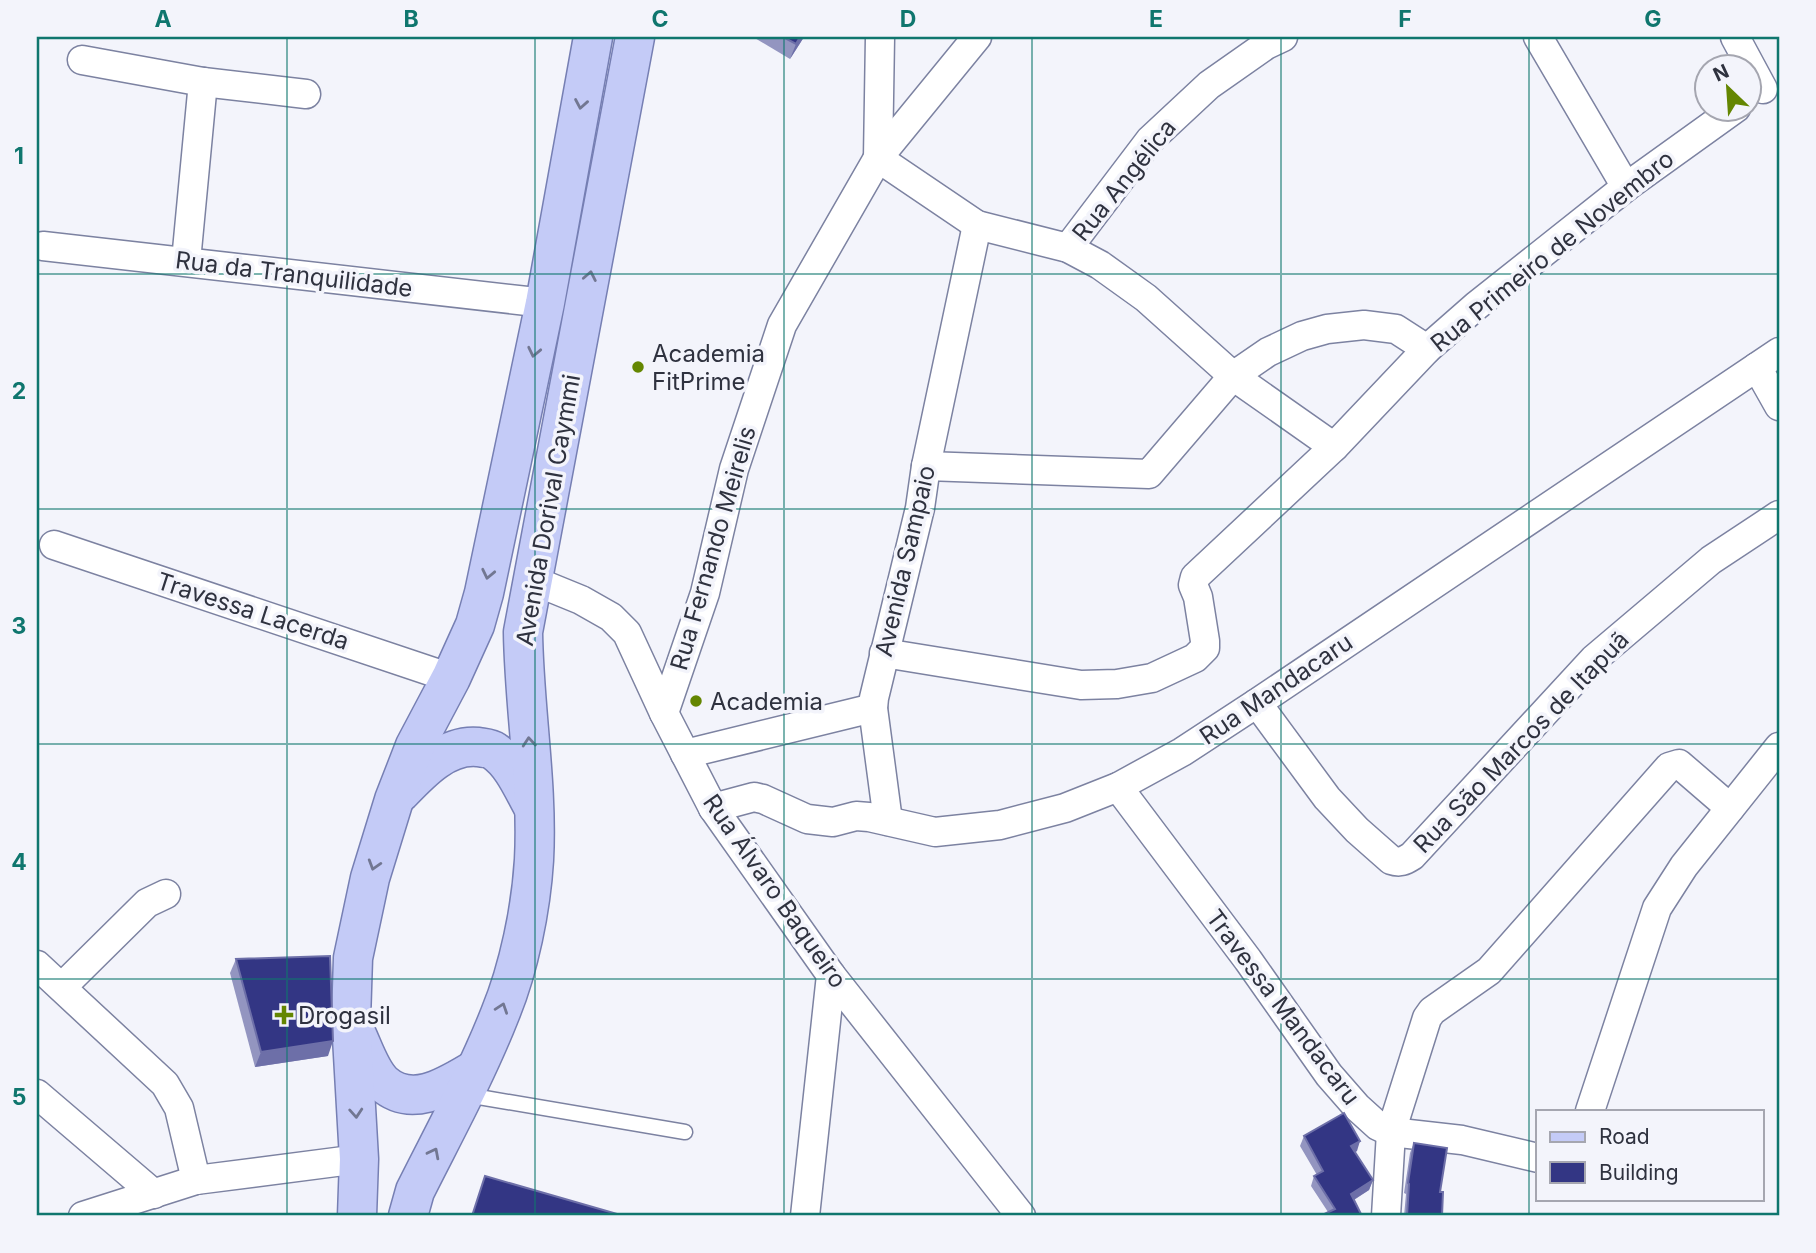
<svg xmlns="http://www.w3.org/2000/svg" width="1816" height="1253" font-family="Inter,sans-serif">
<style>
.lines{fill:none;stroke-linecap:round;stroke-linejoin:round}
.lane-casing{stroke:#7c82a1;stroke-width:17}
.street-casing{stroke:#7c82a1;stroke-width:31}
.primary-casing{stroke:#767fb3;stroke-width:41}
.lane{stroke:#fff;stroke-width:14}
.street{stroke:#fff;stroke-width:28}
.primary{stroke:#c4cbf7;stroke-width:38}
.wall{fill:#9395c0}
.shaded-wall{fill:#6d6fa8}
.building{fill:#333684;stroke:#6d6fa8;stroke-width:2}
.oneway{stroke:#727792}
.grid{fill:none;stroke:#0f766e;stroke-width:2;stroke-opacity:0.55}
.poi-dot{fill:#648601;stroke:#f3f4fb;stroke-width:2.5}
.labels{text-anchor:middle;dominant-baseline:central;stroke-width:7;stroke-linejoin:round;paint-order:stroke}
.street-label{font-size:24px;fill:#2f323f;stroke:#f3f4fb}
.poi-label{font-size:24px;fill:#2f323f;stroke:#f3f4fb;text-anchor:start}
.neatline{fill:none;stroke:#0f766e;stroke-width:2.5}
.grid-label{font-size:23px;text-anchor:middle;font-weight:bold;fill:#0f766e}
</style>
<rect width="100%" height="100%" fill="#f3f4fb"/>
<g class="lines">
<defs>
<path id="lane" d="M467,1095l218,37"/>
<g id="street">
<path d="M1538,37l88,150"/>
<path d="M1735,37l28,52"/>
<path d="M82,60l121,22 103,12"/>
<path d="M878,158l99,67 91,23 32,17 46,33 87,78 101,71"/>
<path d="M878,158l2,-121"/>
<path d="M43,246l502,57"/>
<path d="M1068,248l82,-108 59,-55 57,-40 17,-8"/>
<path d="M186,261l17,-179"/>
<path d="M1757,367l22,39"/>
<path d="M926,466l223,8 84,-98 35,-24 34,-16 25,-7 37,-4 32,4 31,20"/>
<path d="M54,545l397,133"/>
<path d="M532,580l49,20 30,17 16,16 37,80 49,95 118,167 190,241"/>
<path d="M884,653l197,32 36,-1 35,-6 43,-20 10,-10v-7l-7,-44 -5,-12 2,-8 139,-130 93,-98 49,-43 150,-119 110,-79"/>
<path d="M1257,703l70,95 30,32 34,30c9,3 13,1 21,-4l182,-197 117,-99 68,-45"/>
<path d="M664,713l41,-120 29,-124 48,-144 96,-167 99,-121"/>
<path d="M685,754l188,-46"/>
<path d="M1118,787l130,173 81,115 28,32 21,19 13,6 71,8 76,18"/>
<path d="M713,808l41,-11 9,2 44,20 26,3 23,-6 13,1 66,15 65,-7 65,-17 53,-21 64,-35 75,-49 522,-351"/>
<path d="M888,821l-15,-113 1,-10 46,-190 6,-42 51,-241"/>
<path d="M37,965l128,119 14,24 17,72"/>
<path d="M62,987l85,-84 19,-9"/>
<path d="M37,1094l117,100"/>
<path d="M1590,1111l67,-203 27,-42 95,-119"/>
<path d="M83,1216l113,-36 163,-21"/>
<path d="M805,1216l26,-241"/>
<path d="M1386,1216l5,-84 36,-114 5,-7 57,-40 180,-204 10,-3 51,44"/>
</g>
<g id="primary">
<path d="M400,793c21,-22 46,-49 78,-46 6,1 12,1 16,4 18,12 28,36 38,54"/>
<path d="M357,1035c7,15 14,37 26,48 29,26 64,3 91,-13"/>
<path d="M357,1216l2,-57 -8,-139 2,-62 17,-80 24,-78 21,-54 36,-68 24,-53 9,-32 61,-290 48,-266"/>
<path d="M408,1216l7,-25c29,-58 61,-116 85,-177 19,-46 31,-105 34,-154 4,-76 -10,-152 -11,-228l112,-595"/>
</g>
</defs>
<use href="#lane" class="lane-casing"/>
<use href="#street" class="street-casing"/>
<use href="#primary" class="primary-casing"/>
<use href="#lane" class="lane"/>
<use href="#street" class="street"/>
<use href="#primary" class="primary"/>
</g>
<g class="wall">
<path d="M753,37h51l-14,22z"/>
<path d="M236,959l92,97 -73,11 -25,-94z"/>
<path d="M1304,1136l53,15 -2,1 18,28 -4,10 -15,10 8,16h-40l6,-4 -17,-26 3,-10 3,-1 -17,-29z"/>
<path d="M1414,1143l26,49 2,24h-38l2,-22 -2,-1 6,-40z"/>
</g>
<g class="shaded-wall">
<path d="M800,37h4l-14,22 6,-15z"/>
<path d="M333,1041l-5,15 -73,11 6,-15z"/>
<path d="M1360,1141l-3,10 -9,5 3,-10z"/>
<path d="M1373,1180l-4,10 -22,14 4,-10z"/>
</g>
<g class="building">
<path d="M783,37h17l-4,7z"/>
<path d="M330,956l3,85 -72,11 -25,-93z"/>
<path d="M1344,1113l16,28 -9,5 22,34 -22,14 11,22h-39l-1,-1 13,-6 -21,-33 9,-5 -19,-35z"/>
<path d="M1414,1143l33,5 -7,44h3l-1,24h-35l2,-32 -1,-1z"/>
<path d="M485,1176l139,40h-152z"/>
</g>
<defs><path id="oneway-chevron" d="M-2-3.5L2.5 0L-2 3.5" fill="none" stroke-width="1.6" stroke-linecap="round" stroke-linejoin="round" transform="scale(1.75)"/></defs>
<g class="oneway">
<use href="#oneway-chevron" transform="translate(581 104) rotate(100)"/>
<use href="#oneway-chevron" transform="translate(590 276) rotate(-79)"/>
<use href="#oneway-chevron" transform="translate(534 352) rotate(102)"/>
<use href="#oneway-chevron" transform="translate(488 574) rotate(102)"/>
<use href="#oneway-chevron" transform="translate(529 742) rotate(-95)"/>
<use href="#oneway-chevron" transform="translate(374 865) rotate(107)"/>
<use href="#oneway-chevron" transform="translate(502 1008) rotate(-71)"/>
<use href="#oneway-chevron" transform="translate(356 1113) rotate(86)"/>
<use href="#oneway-chevron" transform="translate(434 1153) rotate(-63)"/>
</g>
<path class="grid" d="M287,37v1179M535,37v1179M784,37v1179M1032,37v1179M1281,37v1179M1529,37v1179M37,274h1742M37,509h1742M37,744h1742M37,979h1742"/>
<g class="poi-dot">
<circle cx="638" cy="367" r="7"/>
<circle cx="696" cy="701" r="7"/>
<path d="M280.5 1004.5h7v7h7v7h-7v7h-7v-7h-7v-7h7z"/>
</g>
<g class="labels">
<g class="street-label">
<text transform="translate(1124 180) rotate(-51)">Rua Angélica</text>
<text transform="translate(1552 251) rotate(-39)">Rua Primeiro de Novembro</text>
<text transform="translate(294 274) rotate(7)">Rua da Tranquilidade</text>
<text transform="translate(548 510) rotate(-80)">Avenida Dorival Caymmi</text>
<text transform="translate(713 548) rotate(-74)">Rua Fernando Meirelis</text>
<text transform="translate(905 561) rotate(-77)">Avenida Sampaio</text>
<text transform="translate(253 611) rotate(18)">Travessa Lacerda</text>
<text transform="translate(1276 689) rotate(-34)">Rua Mandacaru</text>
<text transform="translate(1521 742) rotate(-46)">Rua São Marcos de Itapuã</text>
<text transform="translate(775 891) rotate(55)">Rua Álvaro Baqueiro</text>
<text transform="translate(1283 1007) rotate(53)">Travessa Mandacaru</text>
</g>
<g class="poi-label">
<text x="652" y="353">Academia<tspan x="652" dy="28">FitPrime</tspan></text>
<text x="710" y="701">Academia</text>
<text x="298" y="1015">Drogasil</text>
</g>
</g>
<rect width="1816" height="1253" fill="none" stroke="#f3f4fb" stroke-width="77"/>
<rect x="1536" y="1110" width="228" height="91" fill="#f3f4fb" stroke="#a5a6b0" stroke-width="2"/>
<rect x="1550" y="1132" width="35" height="10" fill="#c4cbf7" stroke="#a5a6b0" stroke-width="2"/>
<text x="1599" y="1144" font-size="21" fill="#2f323f">Road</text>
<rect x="1550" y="1162" width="35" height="21" fill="#333684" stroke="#a5a6b0" stroke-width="2"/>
<text x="1599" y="1180" font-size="21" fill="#2f323f">Building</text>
<g transform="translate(1728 88) rotate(335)"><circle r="33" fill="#f3f4fb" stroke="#a5a6b0" stroke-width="2"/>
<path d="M0-5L12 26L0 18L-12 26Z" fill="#648601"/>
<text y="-10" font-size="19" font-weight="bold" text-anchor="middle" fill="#2f323f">N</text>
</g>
<rect x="38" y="38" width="1740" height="1176" class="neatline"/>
<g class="grid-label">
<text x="163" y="27">A</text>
<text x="411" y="27">B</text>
<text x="660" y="27">C</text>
<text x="908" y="27">D</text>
<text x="1156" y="27">E</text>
<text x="1405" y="27">F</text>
<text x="1653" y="27">G</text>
<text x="19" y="164">1</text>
<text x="19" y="399">2</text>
<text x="19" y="634">3</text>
<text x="19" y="870">4</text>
<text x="19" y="1105">5</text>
</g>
</svg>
